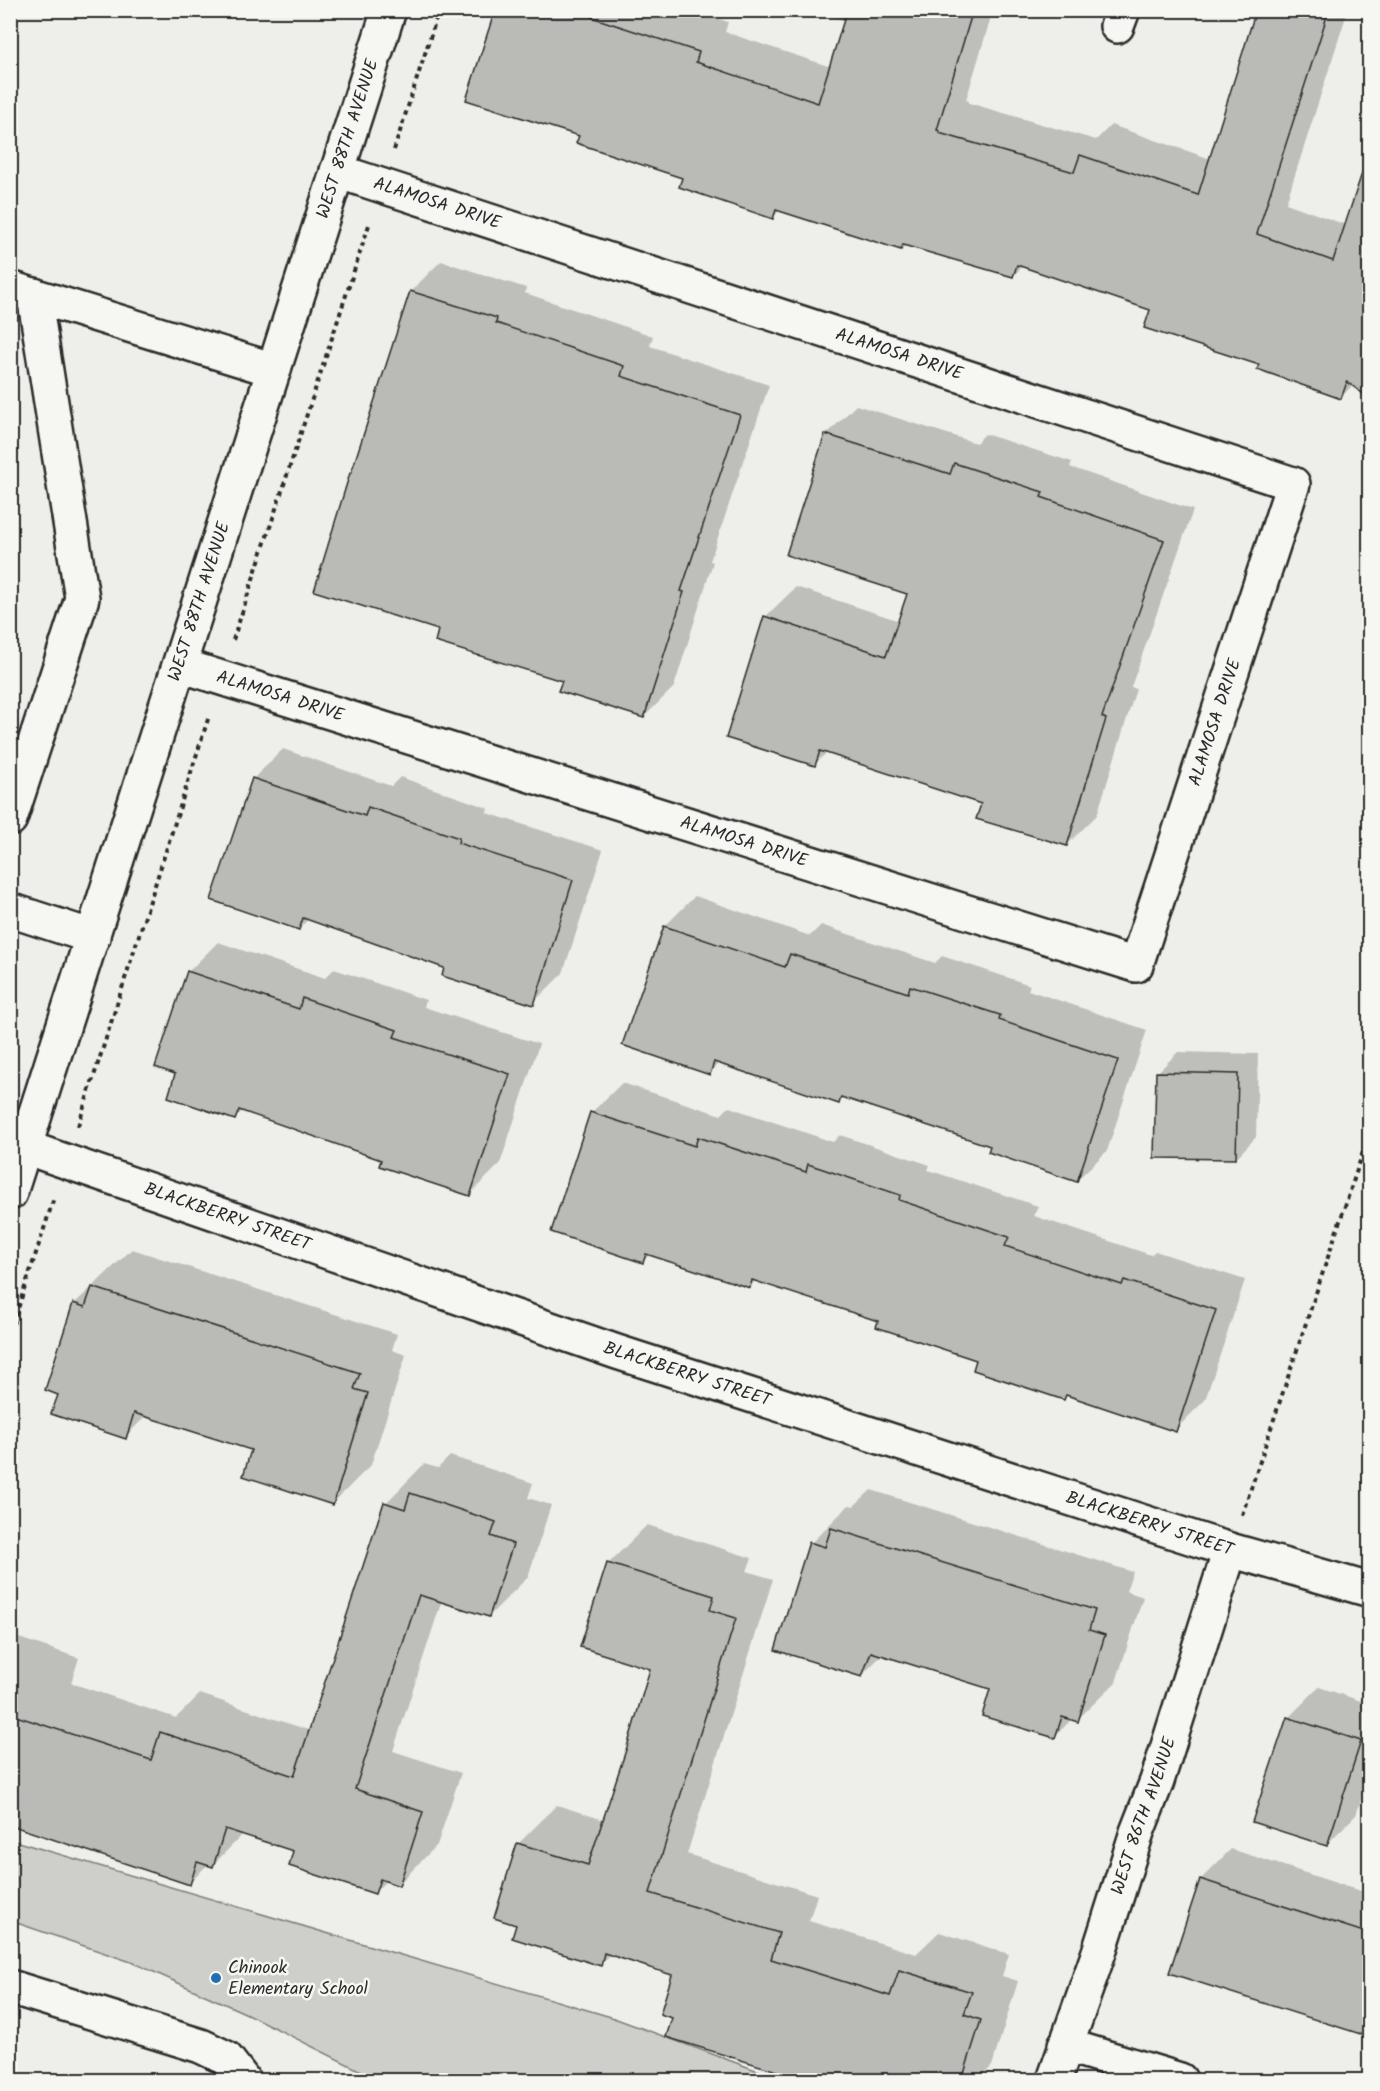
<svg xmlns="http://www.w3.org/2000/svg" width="1380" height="2091" font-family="Kalam,sans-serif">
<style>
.green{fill:#cececa;stroke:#7c7c7a;stroke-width:1.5}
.shadow{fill:#0003}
.building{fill:#babab7;stroke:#2b2b2b;stroke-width:1.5}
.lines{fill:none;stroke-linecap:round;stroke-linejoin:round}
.minor-casing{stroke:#2b2b2b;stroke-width:38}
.path{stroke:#2b2b2b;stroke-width:4;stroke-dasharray:4.5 4.5;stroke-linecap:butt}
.minor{stroke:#f6f6f2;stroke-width:33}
.poi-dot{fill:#1f6fb2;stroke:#f6f6f2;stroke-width:2}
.labels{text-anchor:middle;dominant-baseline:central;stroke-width:5;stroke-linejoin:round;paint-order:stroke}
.street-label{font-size:18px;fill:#2b2b2b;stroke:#f6f6f2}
.poi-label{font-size:18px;fill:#2b2b2b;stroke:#f6f6f2;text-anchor:start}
</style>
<rect width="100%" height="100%" fill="#eeeeea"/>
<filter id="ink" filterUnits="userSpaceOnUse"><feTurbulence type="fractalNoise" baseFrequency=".0167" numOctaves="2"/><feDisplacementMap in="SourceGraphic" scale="12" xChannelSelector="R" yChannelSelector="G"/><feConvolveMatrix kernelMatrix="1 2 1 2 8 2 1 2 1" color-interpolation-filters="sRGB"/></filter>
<g filter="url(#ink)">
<path class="green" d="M11,1840l600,177 172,63h-404l-132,-66 -113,-51 -123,-42z"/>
<g class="shadow">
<path d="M496,10h197l35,12 -3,10 106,35 15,-46 -36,-11h183l-27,90 3,1v2l127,37 15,-15 100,34 47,-149h90l-62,193 60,22 24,-71v214l-29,29 -80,-33 -109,-55 -129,-43 -10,10 -108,-32 -4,5 -121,-39 -7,7 -89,-40 -104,-42z"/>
<path d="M441,261l85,27 -1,5 128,43 -3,10 119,39 -59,176 3,1 -39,125 -30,30 -80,-37 -124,-51 -29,-338z"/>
<path d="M856,405l120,38 9,-9 87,28 -2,5 123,43 -62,177 5,2 -39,126 -30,30 -84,-42 -156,-51 -12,12 -50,-147 31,-30 104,34 9,-28 -83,-158z"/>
<path d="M283,749l108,37 9,-9 88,31 -1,5 116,37 -40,123 -30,30 -87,-36 -137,-48 -10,9 -46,-149z"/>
<path d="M695,896l115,40 11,-11 114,38 7,-7 88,29 -2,5 119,40 -40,121 -31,30 -84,-36 -148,-48 -5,5 -119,-40 -11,11 -44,-147z"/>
<path d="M218,942l107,36 9,-9 92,31 -2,7 115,37 -39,120 -30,30 -87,-35 -140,-49 -8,8 -58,-45 11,-101z"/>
<path d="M1178,1052l80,2 -2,83 -20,21 -79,-85z"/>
<path d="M622,1083l99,32 8,-8 104,35 7,-7 90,30 -2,5 110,36 -4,10 117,39 4,-4 90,29 -40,120 -30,30 -107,-36 -4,4 -86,-39 -98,-39 -124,-40 -6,6 -100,-32 -7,7 -52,-148z"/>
<path d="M132,1249l265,85 -5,16 14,5 -35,110 -39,39 -79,-54 -106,-35 -22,22 -65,-43 14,-90z"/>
<path d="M450,1456l83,27 -5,15 23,7 -23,72 -39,39 -47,-16 -49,151 68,22 -24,72 -38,39 -12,-4 -12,12 -80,-42 -51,-17 -32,33 -4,-2 -18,19 -180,-60v-188l69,23 -8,25 105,35 24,-24 111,37 75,-228 38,-39 14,4z"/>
<path d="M871,1490l262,82 -7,19 17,6 -27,85 -39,38 -5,-1 -18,18 -62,-49 -109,-34 -21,21 -51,-132 38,-38 5,1z"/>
<path d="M647,1525l105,33 -5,13 26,8 -86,275 130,41 -8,26 107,33 23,-22 70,22 -7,22 16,5 -26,85 -14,14h-167l-143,-44 6,-19v-43l-63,-21 -11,11 -82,-40v-80l39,-39 47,15 48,-152 -44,-104z"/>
<path d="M1319,1687l51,17v77l-2,-1 -12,35 -30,30 -72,-24 35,-104z"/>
<path d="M1231,1849l139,45v141l-169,-156z"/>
</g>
<g class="building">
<path d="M495,10h98l-2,7 108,35 -3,10 122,41 29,-93h126l-36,120 3,1 -1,2 135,39 6,-17 118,40 58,-185h73l-72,224 76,27 30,-91 7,1v228l-23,-17 -6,17 -84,-30 2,-4 -115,-37 6,-18 -133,-45 -4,12 -110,-32 -2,5 -125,-40 -3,9 -94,-32 3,-9 -106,-35 3,-7 -113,-36z"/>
<path d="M410,291l87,27 -1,5 128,43 -3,10 119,39 -59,176 3,1 -40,126 -86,-27 4,-10 -127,-39 3,-12 -124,-39 36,-118h1z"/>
<path d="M825,434l125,40 4,-11 89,29 -2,5 123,43 -62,177 4,2 -39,127 -91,-27 5,-15 -161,-53 -5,15 -89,-28 38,-122 122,40 21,-62 -121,-39z"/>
<path d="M252,778l113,38 3,-9 91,31 -1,5 115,37 -39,125 -92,-29 2,-8 -141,-50 -4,12 -88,-30z"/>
<path d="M664,926l121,41 5,-13 118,39 2,-7 90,29 -1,5 119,40 -41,122 -89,-30 2,-6 -149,-49 -2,7 -125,-42 -4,13 -88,-30z"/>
<path d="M187,971l112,38 3,-11 95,32 -3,7 116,37 -40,122 -91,-30 2,-6 -142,-50 -4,10 -67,-23 7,-23 -20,-7z"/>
<path d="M1156,1072l82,2 -2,85 -82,-1z"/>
<path d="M590,1112l105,34 3,-9 108,35 2,-8 92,31 -1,5 110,37 -4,9 117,39 2,-5 92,30 -40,122 -110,-37 -2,5 -91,-30 3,-10 -100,-33 2,-6 -126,-41 -2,8 -104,-34 -3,9 -92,-31z"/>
<path d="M92,1287l268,86 -6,16 14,4 -35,112 -90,-29 8,-26 -117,-37 -8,26 -75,-25 7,-19 -13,-5 28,-87 12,4z"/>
<path d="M410,1493l86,29 -5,14 22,8 -24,73 -70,-22 -64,194 68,23 -24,74 -19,-7 -5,15 -86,-28 4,-15 -68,-22 -12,38 -16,-5 -7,23 -180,-60v-111l141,46 9,-28 134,44 90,-274 21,7z"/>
<path d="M831,1528l264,82 -6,20 16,5 -27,87 -16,-5 -7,21 -73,-22 8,-27 -119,-37 -9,25 -87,-27 34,-108 16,5z"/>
<path d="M607,1563l107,33 -4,14 26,8 -86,275 129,40 -8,26 119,37 9,-26 73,22 -8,22 17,6 -19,60h-156l-140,-43 6,-19 -12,-4 12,-39 -68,-22 -3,13 -89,-28 4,-13 -22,-7 23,-75 71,22 39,-118 23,-78 -70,-22z"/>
<path d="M1287,1717l74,24 -34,105 -75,-24z"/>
<path d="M1200,1879l170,55v103l-201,-64z"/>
</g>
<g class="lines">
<defs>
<g id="minor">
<path d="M1117,26l6,-16"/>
<path d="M10,288l264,82"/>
<path id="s1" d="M180,665l956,300 157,-481 -956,-313"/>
<path d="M10,819l72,-221 -48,-303"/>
<path d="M10,910l83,27"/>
<path id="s2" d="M10,1142l607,210 613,198 140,40"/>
<path id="s3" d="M10,1193l379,-1183"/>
<path d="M10,1987l191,59 25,12 17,22"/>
<path d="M1065,2045l115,35"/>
<path id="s4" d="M1054,2080l45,-128 38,-120 20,-51 73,-231"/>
</g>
</defs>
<use href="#minor" class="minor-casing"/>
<g class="path">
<path d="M394,150l45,-140"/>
<path d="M233,640l137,-418"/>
<path d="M78,1126l131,-410"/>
<path d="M10,1333l44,-135"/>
<path d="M1242,1515l128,-384"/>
</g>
<use href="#minor" class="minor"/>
</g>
</g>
<circle class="poi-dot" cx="216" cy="1978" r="6"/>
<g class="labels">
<g class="street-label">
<text stroke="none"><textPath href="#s3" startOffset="1107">WEST 88TH AVENUE</textPath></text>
<text transform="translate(437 204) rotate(18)">ALAMOSA DRIVE</text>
<text transform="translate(899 355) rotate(18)">ALAMOSA DRIVE</text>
<text stroke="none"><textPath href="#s3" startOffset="621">WEST 88TH AVENUE</textPath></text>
<text stroke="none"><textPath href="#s1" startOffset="105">ALAMOSA DRIVE</textPath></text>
<text stroke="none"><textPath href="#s1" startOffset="1257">ALAMOSA DRIVE</textPath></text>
<text stroke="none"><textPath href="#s1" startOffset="591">ALAMOSA DRIVE</textPath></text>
<text stroke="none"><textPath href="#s2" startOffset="230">BLACKBERRY STREET</textPath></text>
<text stroke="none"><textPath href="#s2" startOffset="716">BLACKBERRY STREET</textPath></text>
<text stroke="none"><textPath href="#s2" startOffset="1202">BLACKBERRY STREET</textPath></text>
<text stroke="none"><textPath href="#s4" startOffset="279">WEST 86TH AVENUE</textPath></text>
</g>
<g class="poi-label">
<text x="228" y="1968">Chinook<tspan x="228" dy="21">Elementary School</tspan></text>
</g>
</g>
<rect width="1380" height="2091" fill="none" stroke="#f6f6f2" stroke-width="36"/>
<rect x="18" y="18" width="1344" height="2055" fill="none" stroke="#2b2b2b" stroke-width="2" filter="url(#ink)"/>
</svg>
